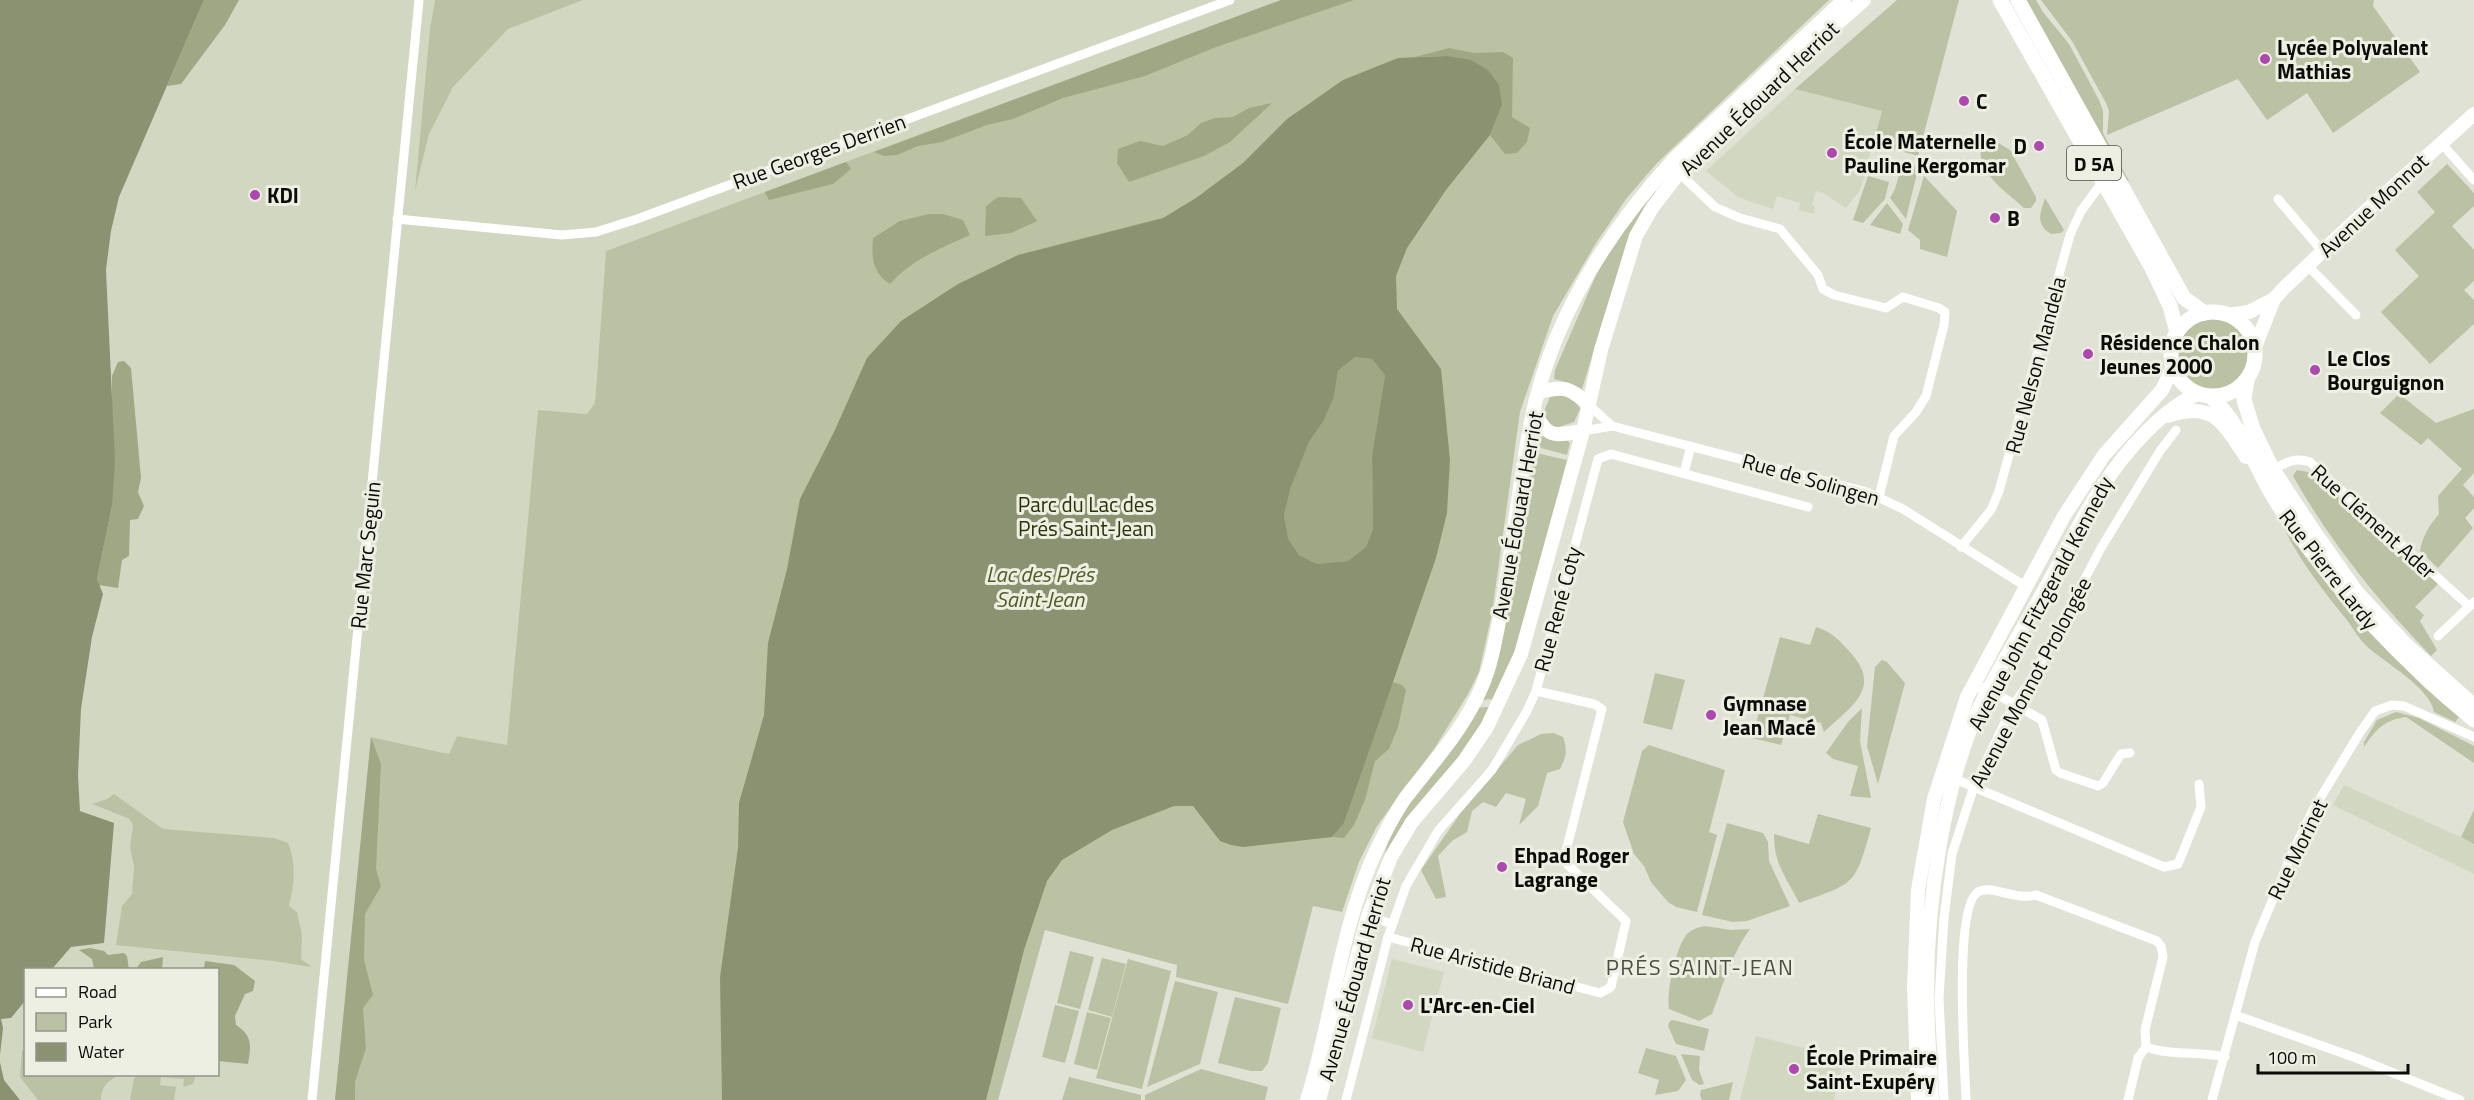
<svg xmlns="http://www.w3.org/2000/svg" width="2474" height="1100" font-family="'Titillium Web',sans-serif">
<style>
.built{fill:#d2d7c2}
.green{fill:#bbc2a3}
.forest{fill:#a0a785}
.water{fill:#8b9271;fill-rule:evenodd}
.lines{fill:none;stroke-linecap:round;stroke-linejoin:round}
.street{stroke:#fff;stroke-width:9}
.secondary{stroke:#fff;stroke-width:14}
.primary{stroke:#fff;stroke-width:15}
.poi-dot{fill:#ac48ae;stroke:#ecefe1;stroke-width:2}
.labels{text-anchor:middle;dominant-baseline:central;stroke-width:6;stroke-linejoin:round;paint-order:stroke}
.shield{fill:#ecefe1;stroke:#4e5049;stroke-width:1.5}
.shield-label{font-size:20px;font-weight:bold;fill:#0b0c08}
.poi-label{font-size:21px;font-weight:bold;fill:#0b0c08;stroke:#ecefe1;text-anchor:start}
.street-label{font-size:21px;fill:#0b0c08;stroke:#ecefe1}
.park-label{font-size:21px;fill:#2c3107;stroke:#ecefe1}
.water-label{font-size:22px;font-style:italic;fill:#535b25;stroke:#ecefe1}
.neighbourhood-label{font-size:22px;letter-spacing:1.5px;fill:#4b4e42;stroke:#ecefe1}
</style>
<rect width="100%" height="100%" fill="#dfe2d4"/>
<g class="built">
<path d="M204,0h1077l-675,251 -11,152 -8,11 -49,-4 -31,336 -50,-10 -7,18 -79,-17 -36,363h-315l-16,-20 -4,-18 1,-43 10,-1 14,-17 1,73h192v-104l-166,-1 19,-22 43,-123 -34,-13 -2,-36 3,-66 11,-72 11,-43 -6,-15 18,-118 -9,-191 5,-39 8,-34z"/>
<path d="M1795,89l87,22 -22,79 -14,18 -23,-15 -7,-2 -4,14 3,2 -1,7 -15,-4 1,-7 -23,-7 -4,13 -35,-12 -32,-26z"/>
<path d="M2344,785l130,58v31l-141,-69z"/>
<path d="M1392,959l52,13 -21,80 -51,-14z"/>
<path d="M1756,1036l88,22 -10,42h-94z"/>
</g>
<g class="green">
<path d="M435,0h148l-75,29 -55,58 -24,47 -14,57 15,-162z"/>
<path d="M1281,0h548l-172,163 -31,36 -30,44 -43,73 -33,96 -28,201 -13,59 -11,22 -34,55 -57,77 -18,36 -17,50 -29,-6 -25,98 -112,-27 1,-12 -132,-35 -47,170h-663l36,-363 78,17 8,-18 50,9 31,-335 49,4 8,-11 11,-152z"/>
<path d="M1897,0h62l-41,156 -45,-13 9,-32 -87,-22z"/>
<path d="M2024,0h12l7,12 26,32 30,56 4,11v22l26,48 -4,-2z"/>
<path d="M2041,0h333l-1,6 47,66 -87,61 -26,-40 -40,27 -29,-41 -131,56 2,-24 -3,-8 -34,-62z"/>
<path d="M1997,142l13,8 26,47v4l-5,7h-7c-18,-17 -47,-34 -43,-61z"/>
<path d="M1903,162l12,3 2,8 -11,46 -16,-21 5,-9z"/>
<path d="M2447,164l27,29v13l-22,20 22,24v31l-10,9 10,10v24l-44,40 -49,-52 38,-36 -24,-26 40,-38 -18,-20z"/>
<path d="M1868,176l21,6 -4,17 -22,24 -10,-3z"/>
<path d="M1924,176l33,35 -10,46 -27,-8v-9l-12,-10z"/>
<path d="M1654,189l4,4 -31,49 -45,147 -13,-6 -15,-4 1,-9 41,-95 19,-37z"/>
<path d="M2045,198l19,32 -3,3 -10,1c-16,-11 -11,-20 -6,-36z"/>
<path d="M1887,203l16,21 -3,10 -30,-9z"/>
<circle cx="2213" cy="355" r="36"/>
<path d="M1562,394l13,5 5,10 -6,13 -18,6 -7,-3 -6,-11 7,-17z"/>
<path d="M2399,394l37,29 38,-14v64l-11,12 11,12v11l-9,10 8,10 -35,40 -18,-17c3,-16 9,-25 19,-37l-1,-18 24,-27 -34,-31 -7,7 -41,-32z"/>
<path d="M1542,436l25,4 3,3 -3,12 -30,-8z"/>
<path d="M1536,453l31,7 -52,191 -18,49 -9,-1 -10,3 39,-152z"/>
<path d="M2297,470l11,2 7,5 123,107 -23,23 9,8 -4,6 17,29 -6,6c-53,-55 -100,-113 -138,-180z"/>
<path d="M2277,513l110,136 38,39 34,29 -4,5 -21,-10c-4,-24 -47,-48 -64,-63 -9,-7 -16,-19 -23,-29 -27,-33 -54,-68 -70,-107z"/>
<path d="M1816,627c15,4 23,13 33,24 35,37 2,55 -25,81l-3,-9 -31,-8 -9,30 -29,-7 28,-101 30,8z"/>
<path d="M1882,660l5,2 18,21 -27,101 -11,-38 8,-79z"/>
<path d="M1655,673l30,7 -13,50 -29,-7z"/>
<path d="M1489,707l-4,18 -79,99 -25,41 13,-42 80,-115z"/>
<path d="M1862,708l-2,33 11,57 -21,-2 8,-30 -25,-7 -7,-6 22,-31z"/>
<path d="M2396,712l23,6 55,28v17l-68,-46c-22,3 -30,12 -42,30v-5l13,-22z"/>
<path d="M1553,733l10,4c5,13 3,20 -3,32l-13,4 -9,33 -19,19 7,-26 -20,-6 -10,14 -13,-5 -11,9 -5,21 -15,9 -14,15 8,41 -10,2 -15,-29 39,-56 58,-69 23,-11z"/>
<path d="M1649,745l76,25 -16,62 8,3 -20,77 -21,-5 -8,-5 -17,-20 -7,-16 -10,-12 -11,-32 19,-71z"/>
<path d="M114,794l49,35 111,9 14,5c9,22 6,40 1,63l8,6 5,23 -1,24 11,8 -39,-6 -157,-16 6,-39 10,-12 2,-28 -4,-19 3,-21 -3,-7 -38,-15 15,-5z"/>
<path d="M2474,810v34l-13,-7z"/>
<path d="M1818,814l53,14c-16,58 -16,55 -72,75 -13,-27 -25,-38 -25,-69l35,10z"/>
<path d="M1727,823l36,10 5,9 1,19 21,45 -43,15 -14,1 -31,-7z"/>
<path d="M1705,926l26,4 19,-1c-20,28 -26,54 -38,85l-13,7 -30,-12c-3,-16 7,-64 19,-76 5,-4 10,-6 17,-7z"/>
<path d="M1070,951l24,6 -14,52 -23,-6z"/>
<path d="M1102,958l24,6 -14,53 -24,-7z"/>
<path d="M1128,959l43,12 -29,118 -46,-11z"/>
<path d="M1175,981l43,11 -18,72 -53,23z"/>
<path d="M1235,997l46,11 -13,55 -6,8h-11l-33,-8z"/>
<path d="M1055,1005l24,6 -14,52 -23,-6z"/>
<path d="M1087,1012l24,6 -14,52 -23,-6z"/>
<path d="M1673,1020l36,9 -5,22 -28,-7 -8,-18 2,-5z"/>
<path d="M1646,1048l30,8 10,24 -8,11 -23,4 4,-15 -21,-7z"/>
<path d="M22,1050l3,1 1,23 93,1c-11,6 -18,11 -18,25h-63l-18,-23z"/>
<path d="M1681,1054l19,2 -1,14 5,14 -4,1 -8,-5z"/>
<path d="M1201,1069l67,18 -3,13h-120v-5z"/>
<path d="M143,1074h53v1l-3,9 -10,3 1,-8 -23,-2 -1,8 16,2 -2,13h-44l4,-22z"/>
<path d="M1069,1077l72,18v5h-79z"/>
<path d="M1733,1082l-4,18h-27l-2,-5 1,-5z"/>
</g>
<g class="forest">
<path d="M204,0h35l-14,25 -44,59 -14,2z"/>
<path d="M1281,0h73l-138,47 -71,29 -82,22 -50,21 -26,6 -45,17 -24,4 -21,9 -13,1 -10,-4z"/>
<path d="M1449,48l25,5 29,-1 10,6 -1,59 18,11 -3,14 -10,11 -12,1 -15,-19 12,-30 -55,-49 -32,1z"/>
<path d="M1272,103l-42,39 -26,14 -75,26 -12,-19 1,-14 22,-8 23,5 25,-11 13,-12 14,-5 18,-1 16,-9z"/>
<path d="M846,162l5,7 -18,15 -64,16 -4,-8z"/>
<path d="M998,197l23,1 16,23 -26,12 -26,3 1,-30z"/>
<path d="M929,214h14l20,6 7,15c-29,13 -59,25 -80,49 -17,-11 -19,-26 -17,-46l27,-17z"/>
<path d="M1355,357l17,2 13,15 -13,81 1,74 -7,18 -18,14 -31,3 -18,-9 -12,-16 -3,-24 7,-28 18,-45 15,-22 10,-23 4,-26z"/>
<path d="M124,361l7,7 10,110 -3,14 6,14 -6,13 -8,1 -1,36 -7,4 -4,28 -19,-3 -2,-6 15,-73v-130l6,-14z"/>
<path d="M1392,682l10,3 4,5 -8,37 -9,22 -14,12 -10,39 -11,25 -10,13 -12,-1 12,-14z"/>
<path d="M371,737l10,27 -5,105 5,17 -16,28 -1,46 9,35 -10,13 3,40 -11,34v18h-20z"/>
<path d="M90,948l14,3 4,4 16,-2 3,3 2,13h7l5,-7 22,-5 -1,12h-68l-2,-10 -13,-9z"/>
<path d="M205,961l29,4 21,16 -2,10 -8,3 -10,22 1,9c17,11 15,21 12,39l-30,-3v-91l-14,-1z"/>
</g>
<g class="water">
<path d="M0,0h204l-85,197 -8,34 -5,39 9,191 -3,45 -15,73 6,15 -11,43 -11,72 -3,66 2,36 34,12 -10,120 -33,4 -19,22 -26,1 -1,31 -14,17 -10,1 2,9 -3,27z"/>
<path d="M1447,56l24,4 17,10 11,15 3,20 -12,30 -44,55 -39,58 -11,28 1,33 44,60 9,91 -3,53 -11,45 -92,265 -12,14 -89,10 -12,-2 -11,-4 -27,-35h-19l-62,24 -50,30 -15,21 -23,69 -38,150h-264l-2,-123 18,-129 1,-45 25,-88 4,-72 19,-74 13,-70 34,-67 33,-74 34,-37 57,-37 60,-29 145,-37 33,-20 47,-35 44,-44 56,-39 55,-22zM1355,357l17,2 13,16 -13,80 1,74 -7,18 -18,14 -31,3 -18,-9 -11,-16 -4,-24 7,-28 18,-45 15,-22 10,-23 4,-26z"/>
<path d="M0,1062l4,18 16,20h-20z"/>
</g>
<g class="lines">
<g class="street">
<path d="M2441,143l33,37"/>
<path d="M1679,173l36,34 25,11 40,11 38,46 5,14 11,6 52,13 17,-11 36,11 6,4 -1,13 -18,71 -10,16 -22,24 -15,61"/>
<path d="M2278,199l45,53"/>
<path d="M397,219l165,16 34,-3 41,-13 593,-219"/>
<path d="M2308,266l48,49"/>
<path d="M1589,405l23,21"/>
<path d="M1583,431l29,-5 255,66 36,17 122,77"/>
<path d="M2273,470c14,-8 21,-13 37,-8l159,144"/>
<path d="M1684,473l7,-27"/>
<path d="M1961,547l30,-37 8,-19 71,-256 11,-24 23,-31"/>
<path d="M2438,636l36,-34"/>
<path d="M1971,689l13,-2 58,33 14,50 4,3 38,13 5,-3 18,-29 9,-1"/>
<path d="M1955,779l209,88 14,-3 23,-57 -2,-23"/>
<path d="M1368,916l24,8"/>
<path d="M1388,937l212,56 11,-6 15,-66 -58,-56 -3,-10 37,-146 -8,-5 -58,-13"/>
<path d="M2235,1015l124,44 101,41"/>
<path d="M2146,1047c25,9 53,4 79,10"/>
<path d="M312,1100l107,-1100"/>
<path d="M1346,1100l42,-163 18,-51 32,-55 54,-61 35,-59 9,-20 62,-232 13,-5 197,53"/>
<path d="M1944,1100l-5,-102 5,-80 8,-64 22,-68 40,-82 19,-27 68,-129 59,-97 16,-21"/>
<path d="M1966,1100c-1,-32 -13,-193 12,-208 13,-8 38,9 58,3l121,46 4,5 2,11 -18,73 1,17"/>
<path d="M2128,1100l10,-42 8,-11"/>
<path d="M2212,1100l43,-158 38,-91 20,-41 46,-76 16,-23 17,-6 12,1 70,31"/>
</g>
<g class="secondary">
<path d="M2228,315l21,-3 25,-13"/>
<path d="M2255,347l19,-48 9,-10 64,-61 127,-114"/>
<path d="M1539,392c26,-6 30,-5 50,13"/>
<path d="M1534,409c12,30 20,27 49,22"/>
<path d="M2168,416c45,-16 55,7 78,41"/>
<path d="M1307,1100c26,-82 32,-170 69,-249 9,-19 18,-37 30,-54 28,-36 58,-68 76,-111 10,-23 14,-50 19,-75 11,-59 17,-120 28,-179 18,-105 76,-198 147,-275l168,-157"/>
<path d="M1319,1100l49,-184 23,-59 21,-35 52,-61 23,-34 34,-73 62,-223 18,-81 35,-114 16,-28 27,-35 88,-87 97,-86"/>
<path d="M1918,1100l-4,-114 4,-96 16,-91 33,-102 97,-181 40,-61 58,-65 11,-23"/>
<path d="M1932,1100c-2,-36 -5,-73 -5,-109 0,-88 16,-204 53,-285 24,-49 54,-95 79,-143 25,-49 49,-93 88,-132 15,-15 31,-29 51,-37"/>
</g>
<g class="primary">
<path d="M2000,0l152,268 18,38 7,26"/>
<path d="M2018,0l166,298 21,15"/>
<circle cx="2213" cy="354" r="42"/>
<path d="M2247,380l-3,20 9,29 20,41 39,59 45,64 48,51 69,62"/>
<path d="M2211,397c31,28 43,69 65,104 54,84 121,155 198,219"/>
</g>
</g>
<g class="poi-dot">
<circle cx="2265" cy="59" r="6"/>
<circle cx="1964" cy="101" r="6"/>
<circle cx="2039" cy="146" r="6"/>
<circle cx="1832" cy="153" r="6"/>
<circle cx="255" cy="195" r="6"/>
<circle cx="1995" cy="218" r="6"/>
<circle cx="2088" cy="354" r="6"/>
<circle cx="2315" cy="370" r="6"/>
<circle cx="1711" cy="715" r="6"/>
<circle cx="1502" cy="867" r="6"/>
<circle cx="1408" cy="1005" r="6"/>
<circle cx="1794" cy="1069" r="6"/>
</g>
<g class="labels">
<rect class="shield" x="2067" y="146" width="54" height="34" rx="4.5"/>
<g class="shield-label">
<text x="2094" y="163">D 5A</text>
</g>
<g class="poi-label">
<text x="2277" y="47">Lycée Polyvalent<tspan x="2277" dy="24">Mathias</tspan></text>
<text x="1976" y="101">C</text>
<text x="1844" y="141">École Maternelle<tspan x="1844" dy="24">Pauline Kergomar</tspan></text>
<text x="2027" y="146" text-anchor="end">D</text>
<text x="267" y="195">KDI</text>
<text x="2007" y="218">B</text>
<text x="2100" y="342">Résidence Chalon<tspan x="2100" dy="24">Jeunes 2000</tspan></text>
<text x="2327" y="358">Le Clos<tspan x="2327" dy="24">Bourguignon</tspan></text>
<text x="1723" y="703">Gymnase<tspan x="1723" dy="24">Jean Macé</tspan></text>
<text x="1514" y="855">Ehpad Roger<tspan x="1514" dy="24">Lagrange</tspan></text>
<text x="1420" y="1005">L'Arc-en-Ciel</text>
<text x="1806" y="1057">École Primaire<tspan x="1806" dy="24">Saint-Exupéry</tspan></text>
</g>
<g class="street-label">
<text transform="translate(1759 98) rotate(-44)">Avenue Édouard Herriot</text>
<text transform="translate(819 151) rotate(-20)">Rue Georges Derrien</text>
<text transform="translate(2373 205) rotate(-43)">Avenue Monnot</text>
<text transform="translate(2035 365) rotate(-75)">Rue Nelson Mandela</text>
<text transform="translate(1811 479) rotate(16)">Rue de Solingen</text>
<text transform="translate(1517 515) rotate(-80)">Avenue Édouard Herriot</text>
<text transform="translate(2374 521) rotate(42)">Rue Clément Ader</text>
<text transform="translate(365 555) rotate(-84)">Rue Marc Seguin</text>
<text transform="translate(2329 569) rotate(52)">Rue Pierre Lardy</text>
<text transform="translate(2040 603) rotate(-62)">Avenue John Fitzgerald Kennedy</text>
<text transform="translate(1557 609) rotate(-75)">Rue René Coty</text>
<text transform="translate(2030 682) rotate(-62)">Avenue Monnot Prolongée</text>
<text transform="translate(2297 849) rotate(-64)">Rue Morinet</text>
<text transform="translate(1493 965) rotate(15)">Rue Aristide Briand</text>
<text transform="translate(1354 979) rotate(-74)">Avenue Édouard Herriot</text>
</g>
<g class="park-label">
<text x="1086" y="504">Parc du Lac des<tspan x="1086" dy="24">Prés Saint-Jean</tspan></text>
</g>
<g class="water-label">
<text x="1040" y="574">Lac des Prés<tspan x="1040" dy="25">Saint-Jean</tspan></text>
</g>
<g class="neighbourhood-label">
<text x="1700" y="967">PRÉS SAINT-JEAN</text>
</g>
</g>
<rect x="24" y="968" width="195" height="108" fill="#ecefe1" stroke="#92948a" stroke-width="1.5"/>
<rect x="36" y="988" width="30" height="9" fill="#ffffff" stroke="#92948a" stroke-width="1.5"/>
<text x="78" y="998" font-size="18" fill="#0b0c08">Road</text>
<rect x="36" y="1013" width="30" height="18" fill="#bbc2a3" stroke="#92948a" stroke-width="1.5"/>
<text x="78" y="1028" font-size="18" fill="#0b0c08">Park</text>
<rect x="36" y="1043" width="30" height="18" fill="#8b9271" stroke="#92948a" stroke-width="1.5"/>
<text x="78" y="1058" font-size="18" fill="#0b0c08">Water</text>
<path d="M2258 1064v9h150v-9" fill="none" stroke="#0b0c08" stroke-width="3"/>
<text x="2267" y="1064" font-size="18" fill="#0b0c08" stroke="#ecefe1" stroke-width="4.5" paint-order="stroke">100 m</text>
</svg>
